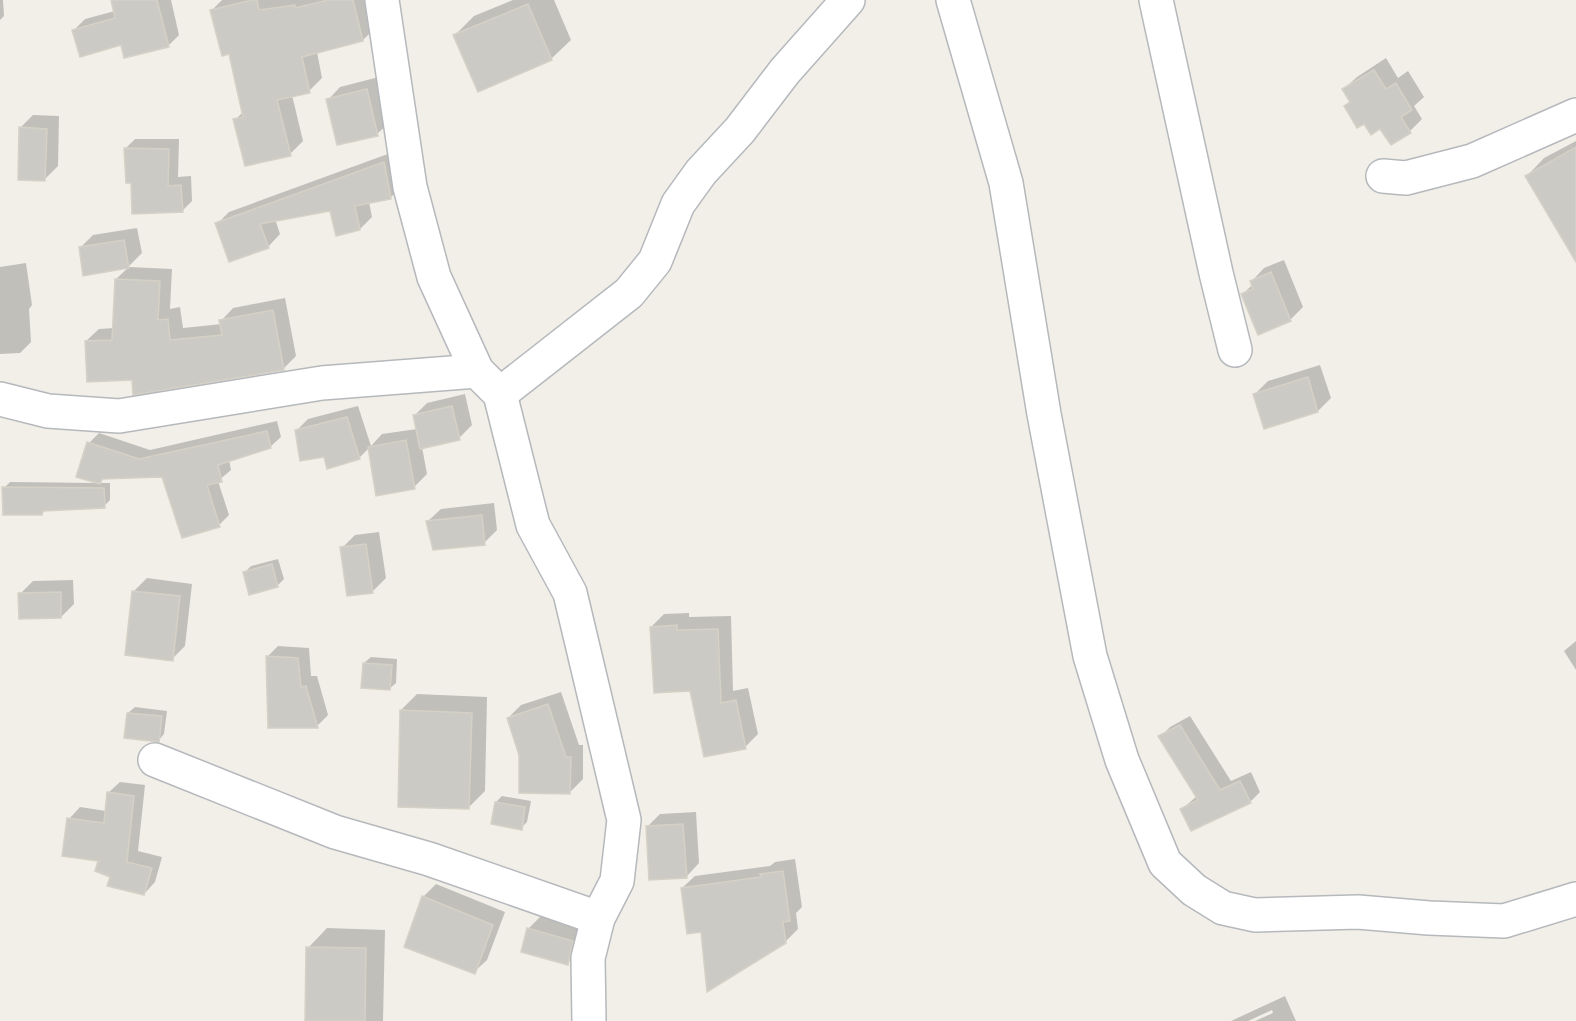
<svg xmlns="http://www.w3.org/2000/svg" width="1576" height="1021" font-family="'PT Sans',sans-serif">
<style>
.shadow{fill:#0003}
.building{fill:#cccac5;stroke:#d6d1c6;stroke-width:1.5}
.lines{fill:none;stroke-linecap:round;stroke-linejoin:round}
.minor-casing{stroke:#b5b8bc;stroke-width:36}
.minor{stroke:#fff;stroke-width:33}
</style>
<rect width="100%" height="100%" fill="#f1efe8"/>
<g class="shadow">
<path d="M0,0h3l1,16 -4,4z"/>
<path d="M115,0h56l8,35 -11,11 -45,-3 -50,-12 12,-12 30,-8z"/>
<path d="M222,0h147l7,27 -13,13 -46,12 5,26 -13,13 -17,4 11,46 -13,13 -55,-34 8,-8 -13,-60 -18,-42z"/>
<path d="M513,0h41l17,40 -20,19 -96,-24 19,-19z"/>
<path d="M1386,58l12,20 10,-7 16,26 -10,9 8,13 -12,12 -29,-4 -17,-5 -19,-16 6,-6 -7,-11 13,-12z"/>
<path d="M379,77l11,45 -13,12 -49,-34 12,-13z"/>
<path d="M33,115l26,1 -1,50 -13,13 -25,-51z"/>
<path d="M135,139h44l-1,38 13,-1 1,25 -10,10 -49,-30 -8,-32z"/>
<path d="M1576,141v85l-49,-50 17,-18z"/>
<path d="M396,151l7,34 -12,12 -22,5 3,15 -12,12 -23,5 -6,-25 -56,10 5,15 -12,13 -51,-23 12,-12z"/>
<path d="M137,228l5,25 -13,13 -49,-18 13,-13z"/>
<path d="M1284,260l19,47 -13,13 -47,-26 10,-10 -1,-3 12,-13z"/>
<path d="M26,263l6,42 -3,4 2,33 -11,11 -20,1v-87z"/>
<path d="M129,267l43,2 -2,40 10,-2 3,21 39,-4 -1,-3 12,-13 52,-10 11,58 -13,13 -149,9 -48,-37 13,-12 15,-1 2,-49z"/>
<path d="M1320,365l11,33 -13,13 -53,16 -10,-33 13,-13z"/>
<path d="M465,394l7,31 -13,13 -37,9 5,27 -13,13 -45,-39 -10,10 -34,-3 -29,-24 12,-12 50,-13 13,40 11,-12 35,-5 -3,-13 13,-13z"/>
<path d="M277,421l4,16 -11,10 -41,13 2,10 -13,11 11,34 -10,10 -56,-50 -59,3 -5,5h11v17l-6,6 -58,3 -5,5 -37,-26 6,-6 88,1 -9,-40 10,-10 51,17z"/>
<path d="M494,503l3,27 -13,13 -56,-22 13,-12z"/>
<path d="M379,532l7,46 -13,13 -31,-43 13,-13z"/>
<path d="M278,559l6,20 -6,6 -34,-12 7,-7z"/>
<path d="M147,578l45,6 -7,62 -13,13 -38,-68z"/>
<path d="M73,580l1,24 -13,13 -41,-23 13,-13z"/>
<path d="M689,613v4l42,-1 2,75 15,-3 10,46 -13,13 -54,-58 -40,-62 13,-13z"/>
<path d="M1576,641v29l-12,-19z"/>
<path d="M278,646l31,2 2,28h6l11,39 -11,11 -50,-69z"/>
<path d="M371,657l26,2 -1,24 -7,6 -25,-26z"/>
<path d="M561,692l18,53h4v34l-13,13 -62,-74 13,-13z"/>
<path d="M417,694l70,3 -2,94 -16,16 -68,-97z"/>
<path d="M135,707l32,4 -3,23 -6,7 -30,-28z"/>
<path d="M1190,716l41,65 20,-9 9,20 -10,10 -68,7 15,-13 -37,-59 10,-10z"/>
<path d="M120,782l25,3 -7,66 24,6 -7,25 -11,12 -32,-18 -43,-57 11,-12 26,4 2,-18z"/>
<path d="M502,796l29,5 -4,21 -6,6 -25,-26z"/>
<path d="M696,812l3,51 -12,13 -40,-49 13,-13z"/>
<path d="M795,859l7,48 -6,6 2,16 -13,13 -82,-11 -21,-43 13,-12 75,-10 5,-4z"/>
<path d="M436,884l69,28 -18,48 -13,12 -51,-75z"/>
<path d="M541,916l44,12 -5,23 -13,12 -39,-34z"/>
<path d="M327,928l58,2 -2,91h-77l2,-73z"/>
<path d="M1285,996l11,25h-41l18,-8 -1,-3 -24,11h-17z"/>
</g>
<g class="building">
<path d="M111,0h46l12,47 -45,11 -3,-13 -41,12 -8,-27 43,-12z"/>
<path d="M252,0h5l2,10 36,-5v3l33,-8h25l10,41 -61,16 8,36 -33,7 14,56 -46,10 -12,-47 10,-2 -14,-63 -7,2 -12,-46z"/>
<path d="M528,4l24,56 -74,32 -25,-57z"/>
<path d="M1374,70l12,19 10,-6 16,27 -11,7 10,16 -20,12 -11,-16 -9,6 -7,-11 -7,4 -13,-22 6,-4 -8,-13z"/>
<path d="M367,89l11,47 -41,9 -11,-46z"/>
<path d="M19,127l28,2 -2,52 -27,-1z"/>
<path d="M1576,147v115l-51,-86z"/>
<path d="M124,148l45,1 -1,37 13,-1 2,27 -51,2 -1,-31h-5z"/>
<path d="M384,162l7,37 -36,7 5,24 -24,6 -6,-25 -70,13 9,24 -40,14 -14,-39z"/>
<path d="M124,240l5,28 -46,8 -4,-29z"/>
<path d="M1271,272l20,49 -33,14 -17,-41 12,-5 -3,-8z"/>
<path d="M115,279l45,2 -2,39 10,-1 2,21 52,-5 -3,-15 54,-10 11,60 -151,25 -1,-15 -45,2 -2,-41 27,-1z"/>
<path d="M1308,377l10,35 -54,17 -11,-35z"/>
<path d="M452,406l8,34 -40,9 -7,-34z"/>
<path d="M347,417l13,42 -33,10 -3,-12 -24,4 -5,-31z"/>
<path d="M267,431l4,17 -53,17 4,17 -15,3 13,42 -38,11 -20,-61 -60,2 -2,5 -24,-7 11,-35 52,17z"/>
<path d="M406,440l9,49 -39,7 -8,-49z"/>
<path d="M2,487l102,1 1,20 -62,3 -1,4h-39z"/>
<path d="M482,515l3,30 -52,5 -7,-29z"/>
<path d="M366,544l7,49 -26,3 -7,-49z"/>
<path d="M272,564l6,23 -29,8 -6,-23z"/>
<path d="M132,591l48,5 -7,65 -48,-6z"/>
<path d="M61,592v26l-42,1 -1,-26z"/>
<path d="M677,625v5l41,-1 3,74 15,-3 10,49 -42,8 -14,-66 -36,2 -4,-66z"/>
<path d="M266,656l32,2 3,29 5,-1 12,42h-50z"/>
<path d="M363,663l29,2 -2,25 -29,-2z"/>
<path d="M548,704l18,53h5l-1,37 -51,-1v-38l-12,-37z"/>
<path d="M400,710l72,3 -3,96 -71,-2z"/>
<path d="M127,713l35,3 -3,26 -35,-4z"/>
<path d="M1180,725l40,65 20,-9 11,22 -60,28 -11,-22 18,-9 -40,-64z"/>
<path d="M107,792l27,4 -7,66 25,6 -8,27 -37,-9 3,-9 -15,-6 3,-10 -36,-5 5,-38 37,5z"/>
<path d="M495,802l30,5 -3,23 -31,-6z"/>
<path d="M683,824l4,54 -38,2 -3,-54z"/>
<path d="M783,871l7,50 -7,1 3,21 -79,49 -6,-60 -14,2 -6,-46 80,-11 -1,-3z"/>
<path d="M422,896l71,29 -18,49 -71,-27z"/>
<path d="M527,928l46,13 -5,24 -47,-13z"/>
<path d="M306,947l60,1 -1,73h-60z"/>
</g>
<g class="lines">
<defs>
<g id="minor">
<path d="M382,0l28,187 24,90 43,94 23,23 33,131 37,68 54,227 -7,61 -19,37 -10,40 1,63"/>
<path d="M953,0l53,183 38,231 46,242 32,104 43,103 29,27 29,18 32,7 103,-3 71,6 75,3 72,-22"/>
<path d="M1156,0l60,273 19,77"/>
<path d="M1383,176l23,2 66,-17 104,-46"/>
<path d="M500,394l129,-101 26,-32 23,-57 23,-32 39,-42 45,-59 63,-71"/>
<path d="M0,399l48,12 71,5 203,-33 155,-12"/>
<path d="M155,760l180,72 94,27 169,59"/>
</g>
</defs>
<use href="#minor" class="minor-casing"/>
<use href="#minor" class="minor"/>
</g>
</svg>
